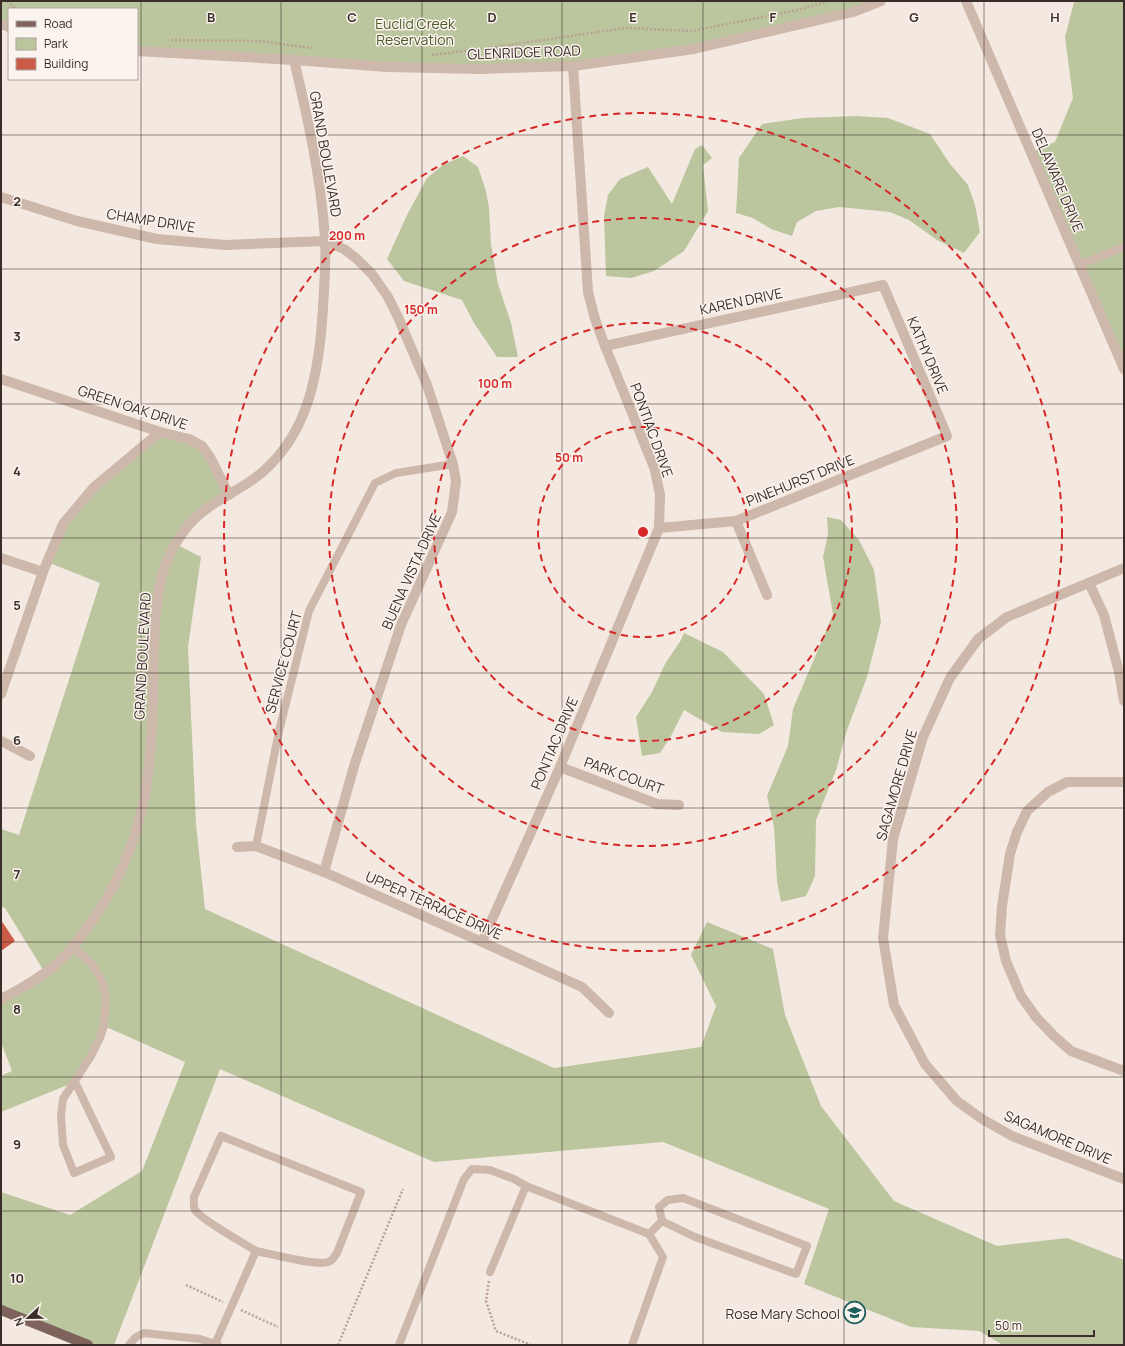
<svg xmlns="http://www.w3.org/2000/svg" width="1125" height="1346" font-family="Manrope,sans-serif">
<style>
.green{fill:#bbc59e}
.building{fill:#cb5b47}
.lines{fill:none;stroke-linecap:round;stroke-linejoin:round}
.path{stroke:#baa194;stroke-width:2.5;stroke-dasharray:2 2;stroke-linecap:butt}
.service{stroke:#ceb7ab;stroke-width:8}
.minor{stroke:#ceb7ab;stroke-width:10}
.primary{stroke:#7d635b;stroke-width:10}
.grid{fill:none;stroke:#3b2e2a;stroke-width:1;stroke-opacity:0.55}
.ring{fill:none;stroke:#d62828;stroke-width:2;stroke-dasharray:7 5}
.labels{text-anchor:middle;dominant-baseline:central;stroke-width:3;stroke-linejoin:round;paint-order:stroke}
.park-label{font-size:14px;fill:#4e5b2c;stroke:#fbf3ed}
.street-label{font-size:14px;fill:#3b2e2a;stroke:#fbf3ed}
.poi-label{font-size:14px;fill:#3b2e2a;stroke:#fbf3ed;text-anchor:end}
.grid-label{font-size:13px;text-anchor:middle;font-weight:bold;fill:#3b2e2a;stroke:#fbf3ed;stroke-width:3;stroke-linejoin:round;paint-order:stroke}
.centre{fill:#d62828;stroke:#fbf3ed;stroke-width:2}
.ring-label{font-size:12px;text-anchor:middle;font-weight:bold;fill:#d62828;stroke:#fbf3ed;stroke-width:3;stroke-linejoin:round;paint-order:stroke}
</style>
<rect width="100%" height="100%" fill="#f4e9e0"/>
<g class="green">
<path d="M1,1h880l-187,48 -121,17 -93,3 -343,-18v-42h-128v18l-8,-3z"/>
<path d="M1076,1h48v368l-93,-217 24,-10 18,-44 -8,-61 9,-35z"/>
<path d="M856,116l32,2 42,16 20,30 18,21 7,20 5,27 -16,21 -27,-13 -28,-20 -19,-8 -51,-5 -23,4 -19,11 -5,14 -21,-7 -18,-11 -17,-5 3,-55 23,-34 41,-6z"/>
<path d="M702,145l10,13 -9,7 5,46 -24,40 -30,20 -23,7 -25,-2 -2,-60 4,-21 12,-16 28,-12 24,37 23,-55z"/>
<path d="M463,156l15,11 8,24 3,17 2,37 7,39 13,39 7,34h-21l-23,-34 -12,-23 -58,-19 -17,-22 20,-44 20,-37 16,-13z"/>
<path d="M160,432l42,14 27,49 -21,12 -32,37 25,13 -13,90 8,177 9,85 349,159 147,-21 15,-41 -25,-51 16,-33 66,27 12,66 36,91 73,95 103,45 70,-8 57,22v85h-121l-24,-14 -68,-4 -107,-43 25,-75 -166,-67 -229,20 -214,-93 -106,276h-26l-87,-35v-118l69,23 72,-44 43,-109 -81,-36 -29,56 -74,30v-36l11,-5 -11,-29v-43l44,-26 -40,-65 -4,-1v-78l18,6 81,-252 -53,-21 16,-38 31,-37z"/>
<path d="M827,517l14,3 18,20 15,30 7,52 -14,55 -20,53 -11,40 -20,50 -1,56 -9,20 -25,6 -4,-21 -3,-54 -7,-31 21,-50 5,-37 40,-95 -10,-57 5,-23z"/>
<path d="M684,633l39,19 41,42 10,31 -15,9 -37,-2 -38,-22 -13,26 -11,17 -18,3 -6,-39 16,-25 13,-28 16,-24z"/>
</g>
<path class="building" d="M1,920l14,21 -14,10z"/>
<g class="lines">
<g class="path">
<path d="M7,1l9,8"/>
<path d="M171,40l88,1 53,7"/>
<path d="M432,55l63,-8 130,-19 67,3 106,-21 30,-9"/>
<path d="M489,1281l-3,20 10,30 35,14"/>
<path d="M186,1285l37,17"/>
<path d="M241,1310l37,17"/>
<path d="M338,1345l65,-156"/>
</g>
<g class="service">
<path d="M1079,265l45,-18"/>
<path d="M256,846l23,-115 30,-120 66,-128 21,-10 57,-9"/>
<path d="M73,947l19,17 9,15 4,14v14l-1,19 -4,12 -9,18 -28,43 -2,16 2,30 11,28 37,-16 -36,-75"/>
<path d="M683,1198l124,48 -11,28 -101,-37 -33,-16 -3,-14 9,-7z"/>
<path d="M649,1234l13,-13"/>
<path d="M490,1272l36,-86 123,48 14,23 -31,88"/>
<path d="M215,1344l41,-93c15,3 60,15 72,11 5,-1 6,-5 9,-9l24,-61 -140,-56 -27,61c0,4 -1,9 1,13 5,9 50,34 61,41"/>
<path d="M129,1345l7,-8 8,-4 56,6 18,6"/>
<path d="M399,1345l65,-166 8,-10 18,1 24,9 12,7"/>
</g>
<g class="minor">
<path d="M966,1l158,368"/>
<path d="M1,24l8,3"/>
<path d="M137,51l157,9 93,7 93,2 93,-3 121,-17 159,-37 28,-11"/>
<path d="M1,197l76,24 80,18 69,6 99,-4 19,8 13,10 15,15 16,23 10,20 29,68 26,79 3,17 -4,31 -51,113 -46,138 -31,109"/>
<path d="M605,346l278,-61 64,151 -211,85 -77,7"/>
<path d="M1,379l159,53 29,7 13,7 8,11 19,38"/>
<path d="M736,521l31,74"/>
<path d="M1,558l42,14"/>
<path d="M1124,568l-117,49 -29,22 -28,39 -27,59 -30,102 -10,99 11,67 31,59 32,37 25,18 30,17 112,43"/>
<path d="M1089,583l15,32 15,57 5,29"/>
<path d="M1,694l42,-122 20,-48 31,-37 66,-55"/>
<path d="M1,741l29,15"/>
<path d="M560,767l97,37 22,1"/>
<path d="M1124,782h-57l-19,10 -21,19 -10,21 -7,22 -8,52 -2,29 6,26 15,35 15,21 17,18 18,16 53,20"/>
<path d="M237,847l19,-1 68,26 158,70 100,45 27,26"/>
<path d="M482,942l78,-175 99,-239 1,-33 -5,-25 -50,-124 -10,-27 -7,-27 -15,-226"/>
<path d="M1,999c22,-11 44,-24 62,-41 8,-7 14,-16 20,-25 34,-43 56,-96 64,-150 4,-28 5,-57 6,-85 1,-40 -1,-95 12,-132 8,-22 24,-46 44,-59 21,-15 43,-23 61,-42 36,-36 46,-83 51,-131 2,-21 3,-42 4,-64 0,-10 1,-21 0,-32 -4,-60 -17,-119 -31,-178"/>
</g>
<path class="primary" d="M1,1310l87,35"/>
</g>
<path class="grid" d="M141,1v1344M281,1v1344M422,1v1344M562,1v1344M703,1v1344M844,1v1344M984,1v1344M1,135h1123M1,269h1123M1,404h1123M1,538h1123M1,673h1123M1,808h1123M1,942h1123M1,1077h1123M1,1211h1123"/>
<g class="ring">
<circle cx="643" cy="532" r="105"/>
<circle cx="643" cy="532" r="209"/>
<circle cx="643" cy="532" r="314"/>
<circle cx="643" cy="532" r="419"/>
</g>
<defs>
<symbol id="school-ring" viewBox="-11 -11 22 22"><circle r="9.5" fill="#fbf3ed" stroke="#1d5f5d" stroke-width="1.5"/><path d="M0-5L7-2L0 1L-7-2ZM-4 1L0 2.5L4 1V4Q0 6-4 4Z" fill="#1d5f5d"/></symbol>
</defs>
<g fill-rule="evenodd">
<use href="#school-ring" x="842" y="1300" width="25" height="25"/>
</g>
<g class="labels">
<g class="park-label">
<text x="415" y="23">Euclid Creek<tspan x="415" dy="16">Reservation</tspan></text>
</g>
<g class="street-label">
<text transform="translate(524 52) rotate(-2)">GLENRIDGE ROAD</text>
<text transform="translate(326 154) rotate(80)">GRAND BOULEVARD</text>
<text transform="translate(1058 180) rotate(67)">DELAWARE DRIVE</text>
<text transform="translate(151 220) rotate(9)">CHAMP DRIVE</text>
<text transform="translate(741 301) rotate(-12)">KAREN DRIVE</text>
<text transform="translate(928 355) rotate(67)">KATHY DRIVE</text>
<text transform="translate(133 407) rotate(18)">GREEN OAK DRIVE</text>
<text transform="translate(652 430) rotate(70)">PONTIAC DRIVE</text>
<text transform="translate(800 480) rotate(-22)">PINEHURST DRIVE</text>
<text transform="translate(411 571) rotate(-66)">BUENA VISTA DRIVE</text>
<text transform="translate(142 656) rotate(-87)">GRAND BOULEVARD</text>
<text transform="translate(283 662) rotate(-75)">SERVICE COURT</text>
<text transform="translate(554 743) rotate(-67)">PONTIAC DRIVE</text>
<text transform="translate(624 775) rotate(20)">PARK COURT</text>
<text transform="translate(896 785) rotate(-74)">SAGAMORE DRIVE</text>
<text transform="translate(434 905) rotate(24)">UPPER TERRACE DRIVE</text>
<text transform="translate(1058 1137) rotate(23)">SAGAMORE DRIVE</text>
</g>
<g class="poi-label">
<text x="840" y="1313">Rose Mary School</text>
</g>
</g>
<g class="grid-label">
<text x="211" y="22">B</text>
<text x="352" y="22">C</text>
<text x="492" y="22">D</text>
<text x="633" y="22">E</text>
<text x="773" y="22">F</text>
<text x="914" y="22">G</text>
<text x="1055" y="22">H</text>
<text x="17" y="206">2</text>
<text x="17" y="341">3</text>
<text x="17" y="476">4</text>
<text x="17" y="610">5</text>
<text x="17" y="745">6</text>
<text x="17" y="879">7</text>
<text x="17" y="1014">8</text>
<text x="17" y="1149">9</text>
<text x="17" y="1283">10</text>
</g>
<circle cx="643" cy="532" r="6" class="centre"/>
<g class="ring-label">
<text x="347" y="240">200 m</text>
<text x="421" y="314">150 m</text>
<text x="495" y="388">100 m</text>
<text x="569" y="462">50 m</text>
</g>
<rect width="1125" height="1346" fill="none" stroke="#3b2e2a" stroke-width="4"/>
<rect x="8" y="8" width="130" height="72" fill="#fbf3ed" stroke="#aea49f"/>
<rect x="16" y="21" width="20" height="6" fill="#7d635b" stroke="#aea49f"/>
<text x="44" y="28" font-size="12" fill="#3b2e2a">Road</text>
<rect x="16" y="38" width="20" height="12" fill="#bbc59e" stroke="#aea49f"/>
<text x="44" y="48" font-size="12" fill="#3b2e2a">Park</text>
<rect x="16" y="58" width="20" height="12" fill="#cb5b47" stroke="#aea49f"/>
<text x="44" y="68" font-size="12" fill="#3b2e2a">Building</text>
<g transform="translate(28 1318) rotate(248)" stroke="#fbf3ed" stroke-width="3" paint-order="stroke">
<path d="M0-3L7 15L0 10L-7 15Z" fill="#3b2e2a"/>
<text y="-6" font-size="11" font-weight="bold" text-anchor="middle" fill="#3b2e2a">N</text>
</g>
<path d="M989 1330v6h105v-6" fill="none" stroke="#3b2e2a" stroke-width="2"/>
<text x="995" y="1330" font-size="12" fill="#3b2e2a" stroke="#fbf3ed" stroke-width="3" paint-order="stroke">50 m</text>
</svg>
